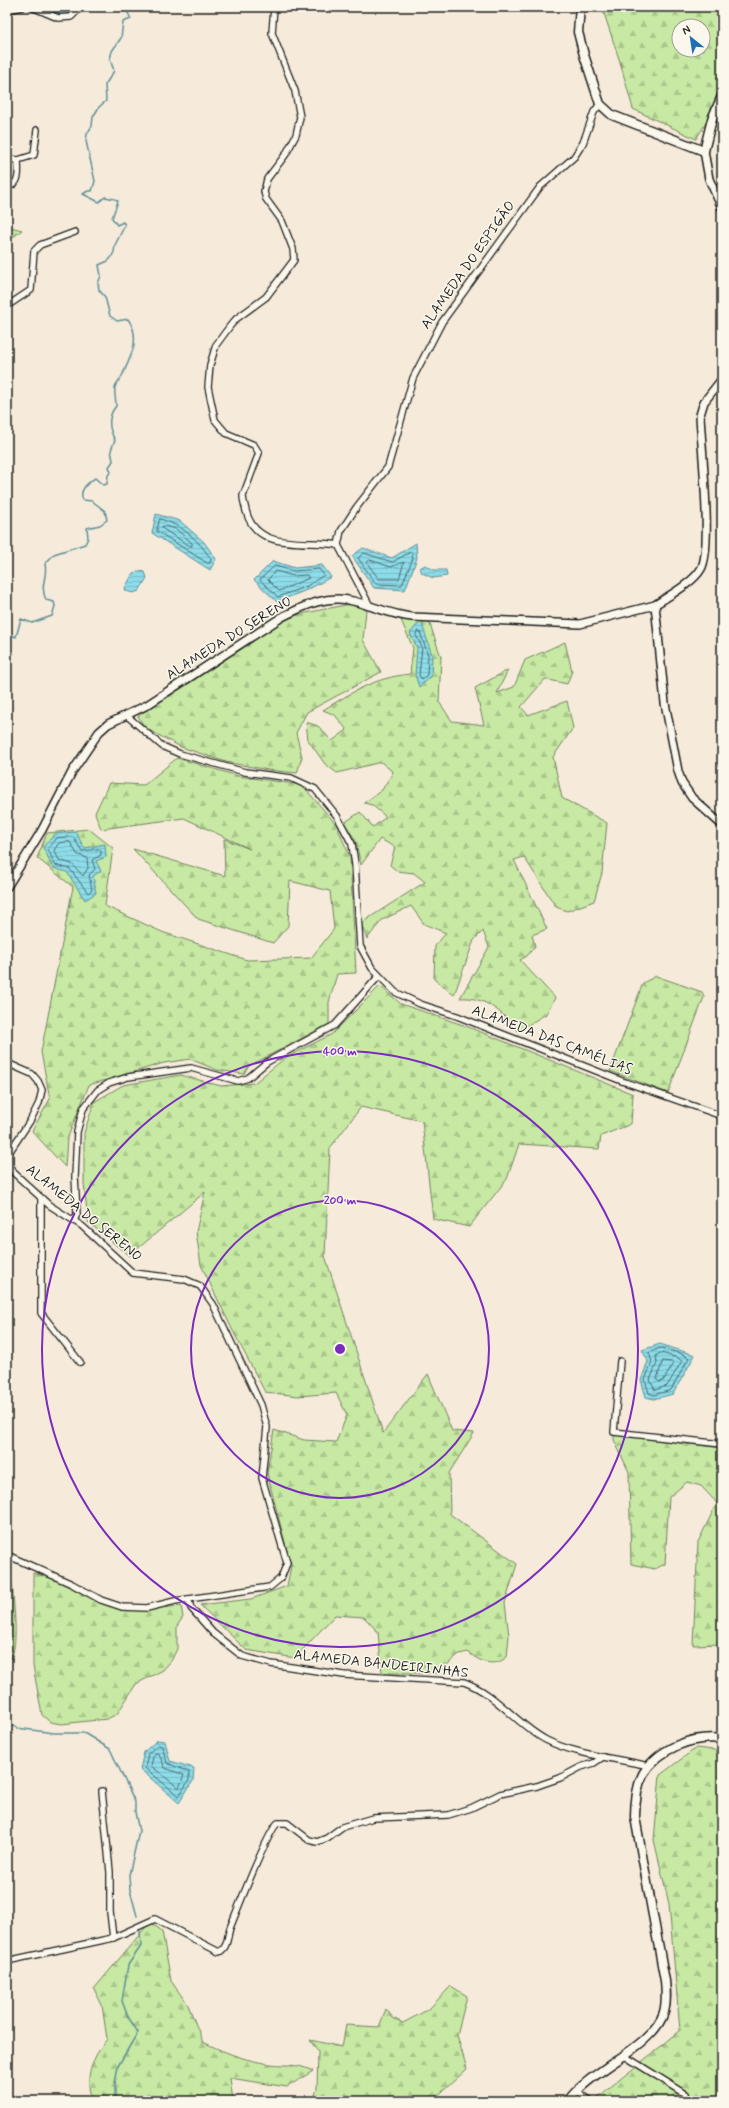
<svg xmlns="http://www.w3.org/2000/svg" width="729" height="2108" font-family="Mynerve,sans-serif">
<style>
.forest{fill:url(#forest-firs);stroke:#728260;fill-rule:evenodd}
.water{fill:url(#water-rules);stroke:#608f97}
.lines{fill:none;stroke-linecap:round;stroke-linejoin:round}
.shore{stroke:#49696e;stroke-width:1}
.stream{stroke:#608f97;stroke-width:1.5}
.minor-casing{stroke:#1c1c1c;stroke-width:8}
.tertiary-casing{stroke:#1c1c1c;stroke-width:10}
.secondary-casing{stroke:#1c1c1c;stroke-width:11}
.primary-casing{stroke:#1c1c1c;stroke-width:11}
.minor{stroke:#fbf7ec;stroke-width:5.5}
.tertiary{stroke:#fbf7ec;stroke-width:7}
.secondary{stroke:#fbf7ec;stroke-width:8}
.primary{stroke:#fbf7ec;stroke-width:8}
.ring{fill:none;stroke:#7b2cbf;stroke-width:2}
.labels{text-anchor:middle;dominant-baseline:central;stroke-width:3;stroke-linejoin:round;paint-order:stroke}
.street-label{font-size:14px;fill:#1c1c1c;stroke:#fbf7ec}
.centre{fill:#7b2cbf;stroke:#fbf7ec;stroke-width:2}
.ring-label{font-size:12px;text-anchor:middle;font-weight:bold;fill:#7b2cbf;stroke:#fbf7ec;stroke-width:3;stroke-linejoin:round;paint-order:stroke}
</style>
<defs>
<pattern id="forest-firs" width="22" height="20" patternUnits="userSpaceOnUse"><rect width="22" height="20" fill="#c7e9a3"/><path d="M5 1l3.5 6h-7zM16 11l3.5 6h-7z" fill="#aac78c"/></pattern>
<pattern id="water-rules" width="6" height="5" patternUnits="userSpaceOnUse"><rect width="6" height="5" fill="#8ddce9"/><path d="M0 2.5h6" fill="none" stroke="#79bcc7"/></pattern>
</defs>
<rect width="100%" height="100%" fill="#f6ebda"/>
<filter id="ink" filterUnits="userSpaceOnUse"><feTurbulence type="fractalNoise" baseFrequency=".025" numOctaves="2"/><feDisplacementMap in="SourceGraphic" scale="8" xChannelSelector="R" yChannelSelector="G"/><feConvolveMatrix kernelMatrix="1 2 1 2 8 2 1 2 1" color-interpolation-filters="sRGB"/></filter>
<g filter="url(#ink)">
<g class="forest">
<path d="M602,7h120v90l-26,42 -63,-30 -13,-47zM679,26h24v24h-24z"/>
<path d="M7,226l15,4 -15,12z"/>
<path d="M350,604l16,6 -3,30 18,32 -74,40 -11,21 6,24 -5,16 -29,-3 -42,-8 -45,-15 -36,-19 -7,-12 53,-34 85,-59 25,-9z"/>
<path d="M401,620l28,1 12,36 -2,45 13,19 32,4 -9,-37 33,-18 -11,23 17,-6 11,-27 40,-18 7,29 -5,13 -22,-5 -24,28 7,8 39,-14 6,27 -20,29 9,41 45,25 -5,50 -8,28 -27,10 -11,-4 -32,-50 -10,3 33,69 -15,6 3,11 -8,10 -7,4 35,38 -9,16 -28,17c-15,-18 -33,-35 -58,-33l29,-51 -6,-16 -9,9 -20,55 -20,-16 1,-33 11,-13 -22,-9 -13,-18 -29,14 -15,19 -6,-16 64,-41 -11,-9 -17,-2 -7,-6 5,-18 -15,-8 -19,26 -6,-26 -11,-16 16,-11 13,15 13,-10 -14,-12 -8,-2 18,-13 11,-18 -12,-10 -44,11 -12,-9 -17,-24 -2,-18 12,4 14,15 15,-11 -12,-15 -12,-5c30,-18 50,-32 87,-36l3,-26z"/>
<path d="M177,758l61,18 64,9 34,39 14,33 6,116 -19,1 -8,28v22l-80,42 -5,8 -27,-4 -27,-11 -26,4 -75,22 -22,54 -2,28 -33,-36 18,-32 -9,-47 32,-165 -36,-29 10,-25 42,-4 24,19 -8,58 57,26 85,28 64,-2 23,-29 -4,-38 -40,-10 -2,45 -15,17 -75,-24 -65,-70 92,27 -1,-37 26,10 -66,-31 -83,11 -6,-16 14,-30 35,2z"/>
<path d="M656,976l46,16 2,5 -36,96 -58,-22 33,-88z"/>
<path d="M380,986l21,18 65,22 167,68 -2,30 -30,12 -2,13 -80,-5 -12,35 -38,48 -36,-8 -11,-98 -61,-14 -31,41 -5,108 58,177 45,-59 24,57 22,2 -25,40 1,41 67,50 -12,39 4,33 -2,21c-14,11 -27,5 -39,-5l-9,2 -21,19h-56l-4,-41 -14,-15 -29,-2 -40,43 -49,-8 -46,-45 51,-6 36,-13 4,-20 -24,-93 7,-43 30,10 32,2 11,-27 -11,-22 -38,3 -33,-4 -31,-59 -33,-68 -5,-33 9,-40 -76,64 -41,-34 -4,-39v-50l10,-31 29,-17 58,-10 40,11 33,-3 31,-25 47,-24z"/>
<path d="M614,1435l108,13v196l-29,1 5,-103 19,-39 -16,-17 -14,-4 -18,15 -4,67 -10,5 -24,-5 -2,-92 -15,-32z"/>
<path d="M33,1573l18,5 58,28 25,4 47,-4 2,11 -6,9v23l-6,12 -8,9 -27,14 -19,30 -10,5 -46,5 -11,-2 -8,-7 -9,-49z"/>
<path d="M12,1582c1,18 9,71 -5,82v-81z"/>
<path d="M696,1748l26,3v350h-129l87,-70 -11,-127 -15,-64 6,-65z"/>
<path d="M150,1922l12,9 9,50 17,24 15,37c21,10 38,17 61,21 19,4 31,-1 49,8l-26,16 -57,-9 3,23h-141c-8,-26 0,-42 15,-62l-5,-34 -8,-16z"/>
<path d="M451,1986l16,10 -10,39 10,34 -35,32h-119l4,-12 1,-37 -8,-12 32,7 4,-22 33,2 7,-18 7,9 10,5 26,-14z"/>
</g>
<g class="water">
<path d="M45,7h33l-4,5 -12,3z"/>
<path d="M156,514l24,7 24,21 12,17 -6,11 -58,-37z"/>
<path d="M416,543l1,15 -12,32 -31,-2 -22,-32 11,-8 29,10z"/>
<path d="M273,561l22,7 27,-3 9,12 -22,12 -32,13 -23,-22z"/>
<path d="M425,565l9,5h12l1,6 -14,2 -11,-5 -2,-5z"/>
<path d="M139,571l6,1 2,6 -8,13 -6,2 -7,-2 -1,-3 7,-13z"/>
<path d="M422,624l10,31 -1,22 -12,10 -4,-12 2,-27 -7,-15 7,-8z"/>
<path d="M76,832l8,16 21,-4 1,13 -10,4 5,10 -8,5 3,17 -11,7 -18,-28 -14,-4 -10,-21 12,-13z"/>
<path d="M660,1344l35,11 -22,39 -19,5 -8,-2 -5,-17 7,-19 -6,-11z"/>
<path d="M157,1740l8,1 5,20 24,7 -1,13 -14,22 -39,-34 4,-17z"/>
</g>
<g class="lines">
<g class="shore">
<path d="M160,519c23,6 38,21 51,40l-1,4h-3l-50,-32z"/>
<path d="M165,526l11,3 16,14v3h-2l-27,-17 -1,-2z"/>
<path d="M411,552l2,6 -11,27 -26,-1 -18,-26 6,-5 28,9z"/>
<path d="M370,560l21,7 13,-5 -5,17h-20l-12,-16z"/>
<path d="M275,566l19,5 25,-2 5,6 -17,11 -29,11 -18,-17z"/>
<path d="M276,571l17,5 14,-1 2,3 -30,13 -11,-11z"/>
<path d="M418,631l2,1 8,23 -1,20 -5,4 -3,-4 3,-28 -6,-12z"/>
<path d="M73,837l9,14 17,-2 2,2v4l-9,5 3,9 -6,6 3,15 -4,3 -18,-24 -15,-4 -7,-16 9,-11z"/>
<path d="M70,842l7,12 10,4 1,10 -5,8 -11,-12 -13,-4 -5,-10 5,-7z"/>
<path d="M661,1348l19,5 9,5 -18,32 -17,5 -5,-2 -4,-13 7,-18 -3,-9z"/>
<path d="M661,1353l17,5 4,3 -15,25 -12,4 -5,-10 7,-17 -1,-7z"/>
<path d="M663,1361l9,1 1,3 -10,16 -4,1 -2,-2z"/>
<path d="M158,1745l4,1 5,17 22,9v8l-10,16 -34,-28 3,-14z"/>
<path d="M156,1753l3,1 6,14 19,7 -5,13 -28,-22 2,-9z"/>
</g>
<g class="stream">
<path d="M7,633l9,4 5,-18 11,4 20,-7 3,-10 -1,-4 -8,-2c-7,-17 2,-21 -1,-36l9,-10 31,-10 3,-6 -1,-10 13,-3 7,-5 -2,-9 -5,-4 -8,-6 -9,-1c-5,-10 5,-17 12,-22l8,7 4,-1 1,-9 3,-3 -2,-5 4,-6 -2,-11 4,-10c-7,-12 -8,-23 1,-34 0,-6 -2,-13 -1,-19 1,-4 5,-7 7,-11 8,-18 20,-38 6,-57l-11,2 -7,-5 -5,-19 -6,-7 -1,-7 3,-7 -2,-11 9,-4 3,-3 3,-6 1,-7 10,-20 -2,-3 -6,3 -5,-7 6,-17 -3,-2 -10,-2 -6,5 -16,-8 5,-3h4l3,-10 -9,-40 1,-7 5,-8 1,-9 6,-10 7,-6 -1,-16 9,-14 -4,-12 2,-8 9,-13 2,-16 8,-3 -4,-8 1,-4"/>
<path d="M7,729v11"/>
<path d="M7,752l4,7 -4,4"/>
<path d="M7,1723l10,5 37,5h30l26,16 25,53v10l4,19 -10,44 1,15 7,26"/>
<path d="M115,2101v-18l3,-17 20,-34 -10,-15 -6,-16 6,-36 13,-19 -1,-15"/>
</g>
<defs>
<g id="minor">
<path d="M32,7l26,11 13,-1 10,-10"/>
<path d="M274,7l-2,26 23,58 5,26 -4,18 -10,19 -19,25 -3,13 2,7 16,22 11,28 1,11 -28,37 -30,22 -6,7 -14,19 -6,20 -2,22 7,33 11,13 28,12 5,8 -16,43c0,5 2,9 3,15 11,42 60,28 92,34"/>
<path d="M7,10l15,-3"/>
<path d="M7,159l11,1 16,-5 3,-25"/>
<path d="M10,186c11,-4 8,-16 8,-26"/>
<path d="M7,306l24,-16 3,-39 6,-6 35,-13"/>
<path d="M370,606l-32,-61 3,-14 15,-23 32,-41 25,-89 29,-56 98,-135 34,-30 9,-14 11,-31 6,-8"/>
<path d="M126,715l36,31 18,8 65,18 46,6 24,11 22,27 15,28 3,20 5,82 12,22 23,24 25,12 37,12 165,65 100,35"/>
<path d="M7,1063l25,11 6,7 4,9 -3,13 -9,18 -20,30v13l4,9 35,32 33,21 51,47 51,6 16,7 13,18 48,101 6,22 -5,51 25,85 -6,15 -11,9 -95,14 -28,7 -25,-1 -21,-7 -29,-16 -65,-29"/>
<path d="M41,1198v115l39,49"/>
<path d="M74,1221l3,-7 -2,-37 2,-45 6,-23 15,-19 11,-7 19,-6 63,-9 47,13 10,-3 19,-16 68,-37 44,-49"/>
<path d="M620,1361l-6,71 108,12"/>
<path d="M188,1599l3,9 22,25 29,23 29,8 73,11 120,7c33,12 52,42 82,58 27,14 73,19 103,26"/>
<path d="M102,1791l8,81v40l3,26"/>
<path d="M7,1961l106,-23 42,-19 64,33c9,-4 8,-15 11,-24 6,-15 39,-100 48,-105h9l22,17 8,2 10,-4 15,-11 31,-9 75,-3 23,-7 29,-14 37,-8 23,-8 21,-11 13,-4 9,-6"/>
<path d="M623,2055l63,39"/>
<path d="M577,2091l14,10"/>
</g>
<g id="tertiary">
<path d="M704,151l5,28 13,29"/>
<path d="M722,379l-18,23 -4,13c1,29 13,134 1,154 -8,14 -33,27 -46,36l10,98 13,68 4,12 10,15 30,27"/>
<path d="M7,887l35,-57 30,-58 27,-40 9,-8 39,-19 135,-88c22,-11 45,-23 71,-16 20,5 39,14 59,16l168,7 75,-19"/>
</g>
<path id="secondary" d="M580,7l-2,25 6,23 16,49 12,11 92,36 8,-32 10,-23"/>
<path id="primary" d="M568,2101c23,-32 86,-54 96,-89 3,-11 2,-21 1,-31l-30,-164c0,-15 1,-29 8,-43 16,-26 50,-39 79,-35"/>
</defs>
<use href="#minor" class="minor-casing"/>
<use href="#tertiary" class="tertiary-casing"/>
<use href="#secondary" class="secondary-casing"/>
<use href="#primary" class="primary-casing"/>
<use href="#minor" class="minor"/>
<use href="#tertiary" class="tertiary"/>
<use href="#secondary" class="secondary"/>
<use href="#primary" class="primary"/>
</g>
</g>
<g class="ring">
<circle cx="340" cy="1349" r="149"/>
<circle cx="340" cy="1349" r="298"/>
</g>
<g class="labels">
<g class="street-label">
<text transform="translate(468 265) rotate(-55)">ALAMEDA DO ESPIGÃO</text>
<text transform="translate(229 638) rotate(-32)">ALAMEDA DO SERENO</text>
<text transform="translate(552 1040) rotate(21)">ALAMEDA DAS CAMÉLIAS</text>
<text transform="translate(84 1213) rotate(39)">ALAMEDA DO SERENO</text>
<text transform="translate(381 1664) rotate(6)">ALAMEDA BANDEIRINHAS</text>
</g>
</g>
<circle cx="340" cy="1349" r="6" class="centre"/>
<g class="ring-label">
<text x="340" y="1055">400 m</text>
<text x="340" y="1204">200 m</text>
</g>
<rect width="729" height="2108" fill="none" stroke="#fbf7ec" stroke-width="24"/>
<rect x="12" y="12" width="705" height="2084" fill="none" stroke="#1c1c1c" stroke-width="1.5" filter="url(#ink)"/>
<g transform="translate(691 38) rotate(330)"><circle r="19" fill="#fbf7ec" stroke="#a29f99"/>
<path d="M0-3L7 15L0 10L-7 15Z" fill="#1f6fb2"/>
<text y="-6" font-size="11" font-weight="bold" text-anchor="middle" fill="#1c1c1c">N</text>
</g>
</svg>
